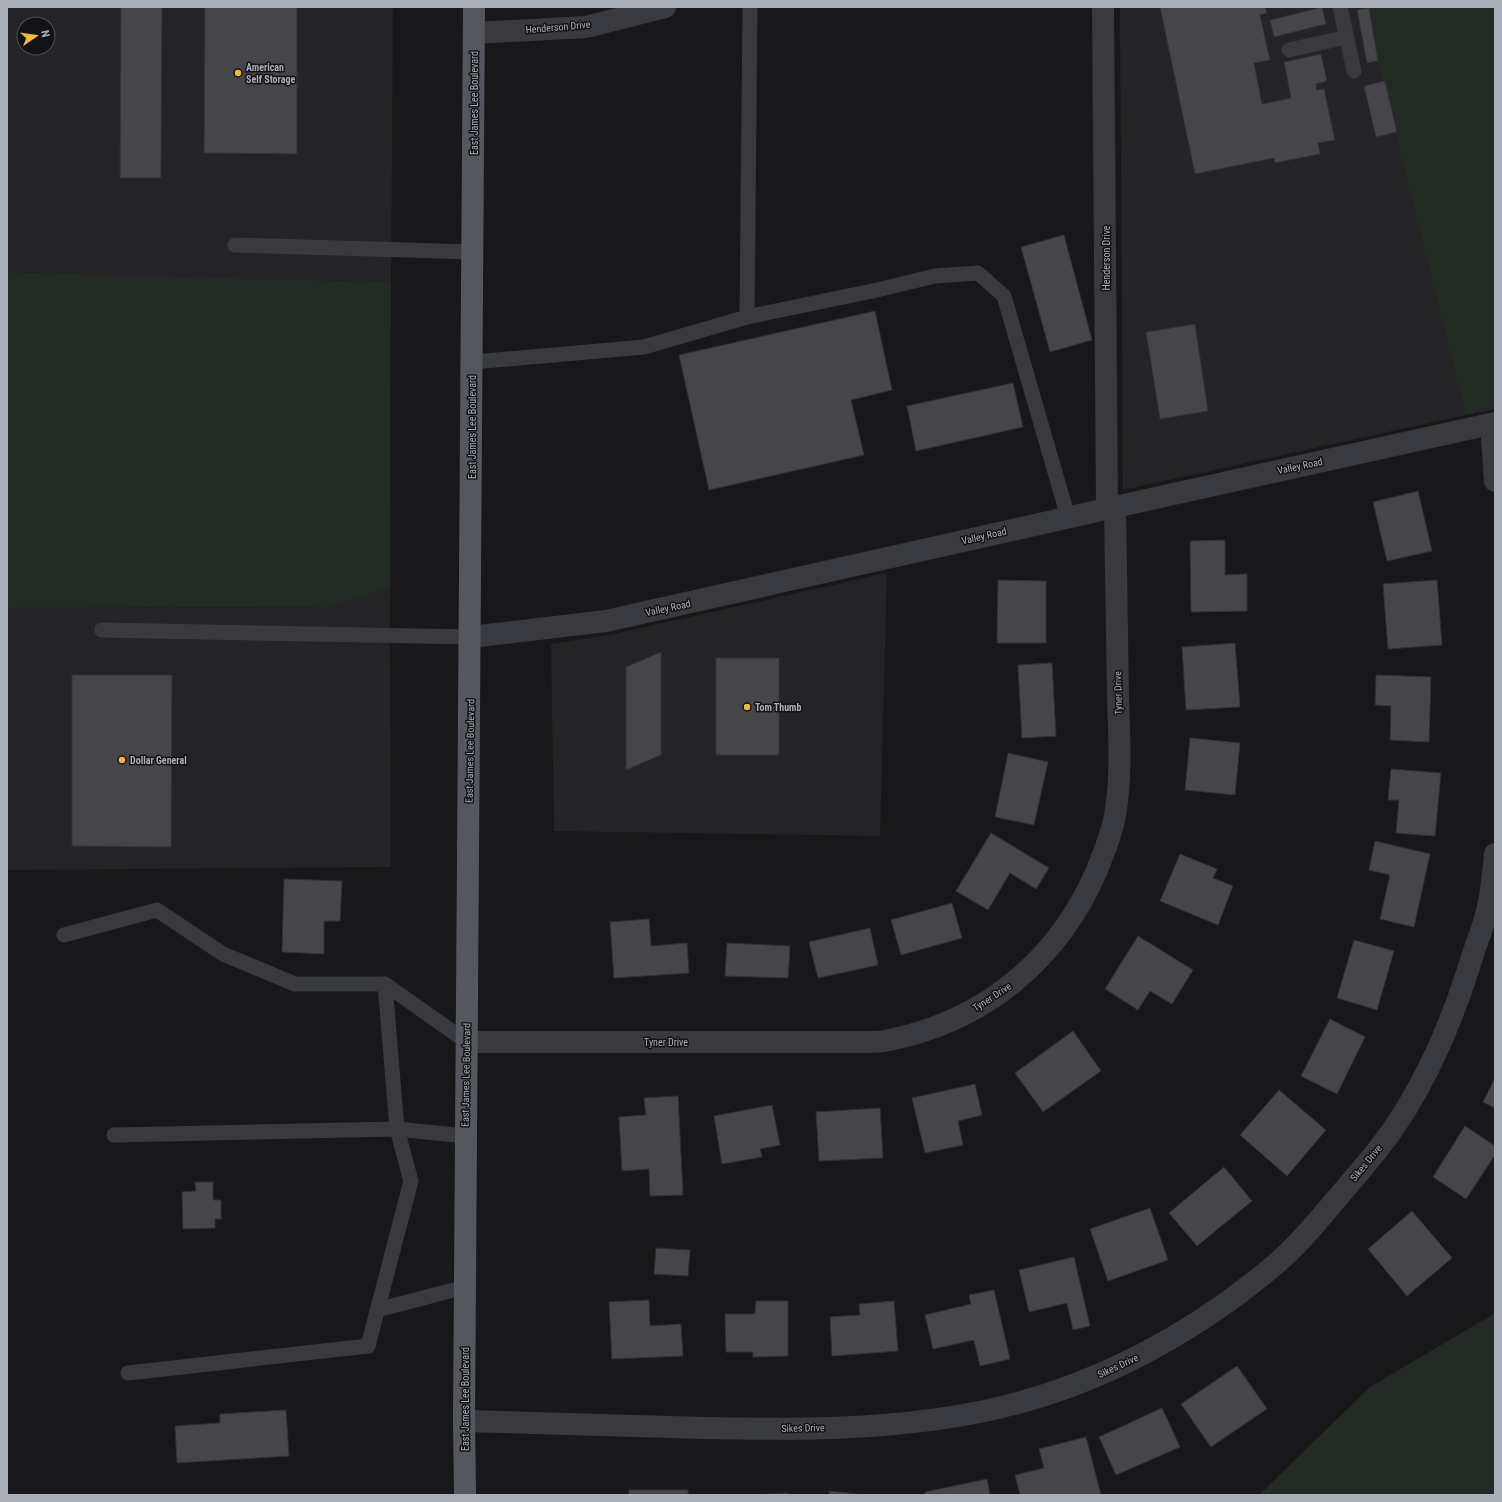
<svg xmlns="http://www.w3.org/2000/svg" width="1502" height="1502" font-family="'Roboto Condensed',sans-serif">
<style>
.built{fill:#242427;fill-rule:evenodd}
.green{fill:#222a24}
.building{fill:#45454a;stroke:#323236}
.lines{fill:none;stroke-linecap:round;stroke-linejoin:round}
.service{stroke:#393a3f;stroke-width:15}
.minor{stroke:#393a3f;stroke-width:22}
.tertiary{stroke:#393a3f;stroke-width:22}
.primary{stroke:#55575e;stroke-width:22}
.poi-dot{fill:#efb93c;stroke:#131315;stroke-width:1.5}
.labels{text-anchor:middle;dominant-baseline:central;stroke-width:3;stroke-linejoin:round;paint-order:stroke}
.street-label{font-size:10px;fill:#abafba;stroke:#131315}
.poi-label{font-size:10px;font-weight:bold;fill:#abafba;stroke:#131315;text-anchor:start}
</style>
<rect width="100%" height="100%" fill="#18181a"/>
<g class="built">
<path d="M7,7h386l-2,275 -384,-10zM24,24h24v24h-24z"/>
<path d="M1120,7h243l102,408 -342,75z"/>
<path d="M887,573l-7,263 -326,-5 -3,-187 59,-9z"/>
<path d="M390,588l1,279 -384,3v-262l322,-1z"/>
</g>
<g class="green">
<path d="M1363,7h132v402l-30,6z"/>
<path d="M7,272l384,10 -1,306 -61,19 -322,1z"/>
<path d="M1495,1313v182h-236l111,-108z"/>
</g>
<g class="building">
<path d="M121,7h41l-1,171h-41z"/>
<path d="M205,7h92v147l-93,-1z"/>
<path d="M1160,7h105l2,6 -7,2 10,45 -16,3 8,41 29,-6 -7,-36 37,-8 6,27 -11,3 1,6 7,-1 11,51 -17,3 2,11 -45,9 -1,-5 -79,16z"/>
<path d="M1322,7l4,17 -52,13 -4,-17z"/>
<path d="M1369,8l9,53 -11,2 -10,-53z"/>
<path d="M1385,81l12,51 -21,5 -12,-51z"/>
<path d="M1064,235l28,105 -42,12 -29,-105z"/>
<path d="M875,311l17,79 -41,10 13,55 -155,35 -30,-135z"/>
<path d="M1195,324l13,87 -48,8 -14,-87z"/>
<path d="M1013,383l10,44 -107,24 -9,-45z"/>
<path d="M1418,491l14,60 -45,10 -14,-59z"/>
<path d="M1225,540v35l22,-1v37l-56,1 -1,-71z"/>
<path d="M998,580l48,1v62h-49z"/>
<path d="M1437,580l5,65 -54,4 -5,-65z"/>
<path d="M1235,643l5,64 -54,3 -4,-63z"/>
<path d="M661,652v103l-35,15v-103z"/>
<rect x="716" y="658" width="63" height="97"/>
<path d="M1052,663l4,73 -34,2 -4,-73z"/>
<path d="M72,675h100l-1,172 -99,-1z"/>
<path d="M1376,675l55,2 -2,65 -39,-2 1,-34 -16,-1z"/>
<path d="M1190,738l50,5 -5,52 -50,-5z"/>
<path d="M1008,753l40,9 -14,63 -39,-8z"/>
<path d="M1391,769l50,4 -6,63 -39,-3 3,-33h-11z"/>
<path d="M991,833l58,35 -13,21 -26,-16 -22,37 -32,-19z"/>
<path d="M1375,841l55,13 -16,73 -34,-8 10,-44 -21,-5z"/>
<path d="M1180,854l37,15 -4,9 20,8 -15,39 -58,-24z"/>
<path d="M284,879l58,2 -2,40h-16v33l-42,-2z"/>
<path d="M952,903l10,35 -61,17 -10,-35z"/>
<path d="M649,919l2,27 36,-3 2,30 -75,5 -4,-56z"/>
<path d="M870,928l8,37 -60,13 -9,-36z"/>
<path d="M1138,936l55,34 -21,34 -22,-13 -12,19 -33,-21z"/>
<path d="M1354,940l40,11 -17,59 -40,-12z"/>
<path d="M727,943l63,3 -2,32 -63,-2z"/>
<path d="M1330,1019l35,18 -28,57 -36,-18z"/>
<path d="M1073,1031l28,40 -58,41 -28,-39z"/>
<path d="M1495,1078v30l-12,-6z"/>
<path d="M975,1084l7,31 -24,6 5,24 -38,8 -13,-55z"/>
<path d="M1279,1090l47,40 -39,46 -47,-41z"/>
<path d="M678,1096l5,99 -33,1 -1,-27 -27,2 -3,-54 27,-2 -2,-17z"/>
<path d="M772,1105l8,40 -20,4 2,8 -40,7 -8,-48z"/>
<path d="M880,1108l3,50 -64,3 -3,-49z"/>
<path d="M1465,1126l30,20v9l-29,44 -33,-22z"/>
<path d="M1224,1167l28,34 -55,45 -28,-33z"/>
<path d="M195,1182h18v18h8v19h-6v9l-32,1 -1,-37 14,-1z"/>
<path d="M1150,1208l18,52 -60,21 -18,-52z"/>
<path d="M1412,1211l40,47 -45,38 -39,-47z"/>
<path d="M656,1248l34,2 -2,26 -34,-2z"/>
<path d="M1074,1257l16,69 -17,4 -6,-27 -38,9 -10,-42z"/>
<path d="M994,1290l16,69 -30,7 -6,-26 -41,9 -8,-34 46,-11 -2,-9z"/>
<path d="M649,1300l1,26 31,-2 2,32 -71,3 -3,-57z"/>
<path d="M756,1301h32v55l-35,1v-5h-27l-1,-38h30z"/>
<path d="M894,1301l4,50 -66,5 -2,-39 30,-2 -1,-11z"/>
<path d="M1237,1366l30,43 -56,38 -30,-43z"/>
<path d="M1162,1408l18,39 -64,28 -17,-38z"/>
<path d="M286,1410l3,46 -112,7 -2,-37 45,-3v-9z"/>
<path d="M1086,1437l15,58h-81l-5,-20 29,-7 -5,-19z"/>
<path d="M987,1479l3,16h-65v-3z"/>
<rect x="629" y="1490" width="59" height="5"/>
<path d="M829,1491l37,4h-37z"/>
<path d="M788,1493v2h-37z"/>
</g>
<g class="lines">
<g class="service">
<path d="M1340,7l14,64"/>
<path d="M1289,50l58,-13"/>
<path d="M235,245l238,7"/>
<path d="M747,317l3,-310"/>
<path d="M473,362l171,-15 103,-30 130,-27 58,-14 43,-3 26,23 64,221"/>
<path d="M102,630l369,7"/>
<path d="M64,935l93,-25 66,44 72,30h90l12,145 14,52 -43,165 -240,27"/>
<path d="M385,984l82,58"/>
<path d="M114,1135l283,-6 69,7"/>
<path d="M377,1310l88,-23"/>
</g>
<g class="minor">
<path d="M1103,7l4,501"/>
<path d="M474,33l112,-6 79,-20"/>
<path d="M1491,424l4,57"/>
<path d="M467,1042h388c11,0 23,1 34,-2 96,-19 170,-81 208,-170 7,-18 15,-36 18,-55 7,-39 4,-81 3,-120 -1,-63 -2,-126 -3,-188"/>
<path d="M464,1421c80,3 160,5 240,7 95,2 192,2 285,-18 107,-23 206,-77 288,-147 26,-22 46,-49 68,-74 16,-19 32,-37 46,-57 38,-54 64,-118 83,-181 5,-14 11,-29 14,-44 4,-17 5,-36 7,-53"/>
</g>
<path class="tertiary" d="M471,637l135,-16 509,-114 380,-84"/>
<path class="primary" d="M465,1495l-1,-74 10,-1414"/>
</g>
<g class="poi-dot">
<circle cx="238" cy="73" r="4"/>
<circle cx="747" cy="707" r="4"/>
<circle cx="122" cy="760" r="4"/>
</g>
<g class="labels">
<g class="street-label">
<text transform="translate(558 27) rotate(-5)">Henderson Drive</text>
<text transform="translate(474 103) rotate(-90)">East James Lee Boulevard</text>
<text transform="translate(1106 258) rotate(-90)">Henderson Drive</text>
<text transform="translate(472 427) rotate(-90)">East James Lee Boulevard</text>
<text transform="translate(1300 466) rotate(-12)">Valley Road</text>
<text transform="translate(984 536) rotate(-13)">Valley Road</text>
<text transform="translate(668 608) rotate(-12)">Valley Road</text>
<text transform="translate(1118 693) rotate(-91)">Tyner Drive</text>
<text transform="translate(470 751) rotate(-89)">East James Lee Boulevard</text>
<text transform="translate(992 997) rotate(-33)">Tyner Drive</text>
<text x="666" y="1042">Tyner Drive</text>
<text transform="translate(466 1075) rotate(-89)">East James Lee Boulevard</text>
<text transform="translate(1366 1163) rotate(-51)">Sikes Drive</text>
<text transform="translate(1118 1366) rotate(-25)">Sikes Drive</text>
<text transform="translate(465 1399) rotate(-90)">East James Lee Boulevard</text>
<text transform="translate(803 1428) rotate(-1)">Sikes Drive</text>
</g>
<g class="poi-label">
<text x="246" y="67">American<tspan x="246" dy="12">Self Storage</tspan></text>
<text x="755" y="707">Tom Thumb</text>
<text x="130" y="760">Dollar General</text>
</g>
</g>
<rect width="1502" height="1502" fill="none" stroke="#abafba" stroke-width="16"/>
<g transform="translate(36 36) rotate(77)"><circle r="19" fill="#131315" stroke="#505157"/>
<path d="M0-3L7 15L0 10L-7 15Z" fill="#efb93c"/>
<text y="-6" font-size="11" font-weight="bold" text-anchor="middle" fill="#abafba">N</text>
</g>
</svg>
